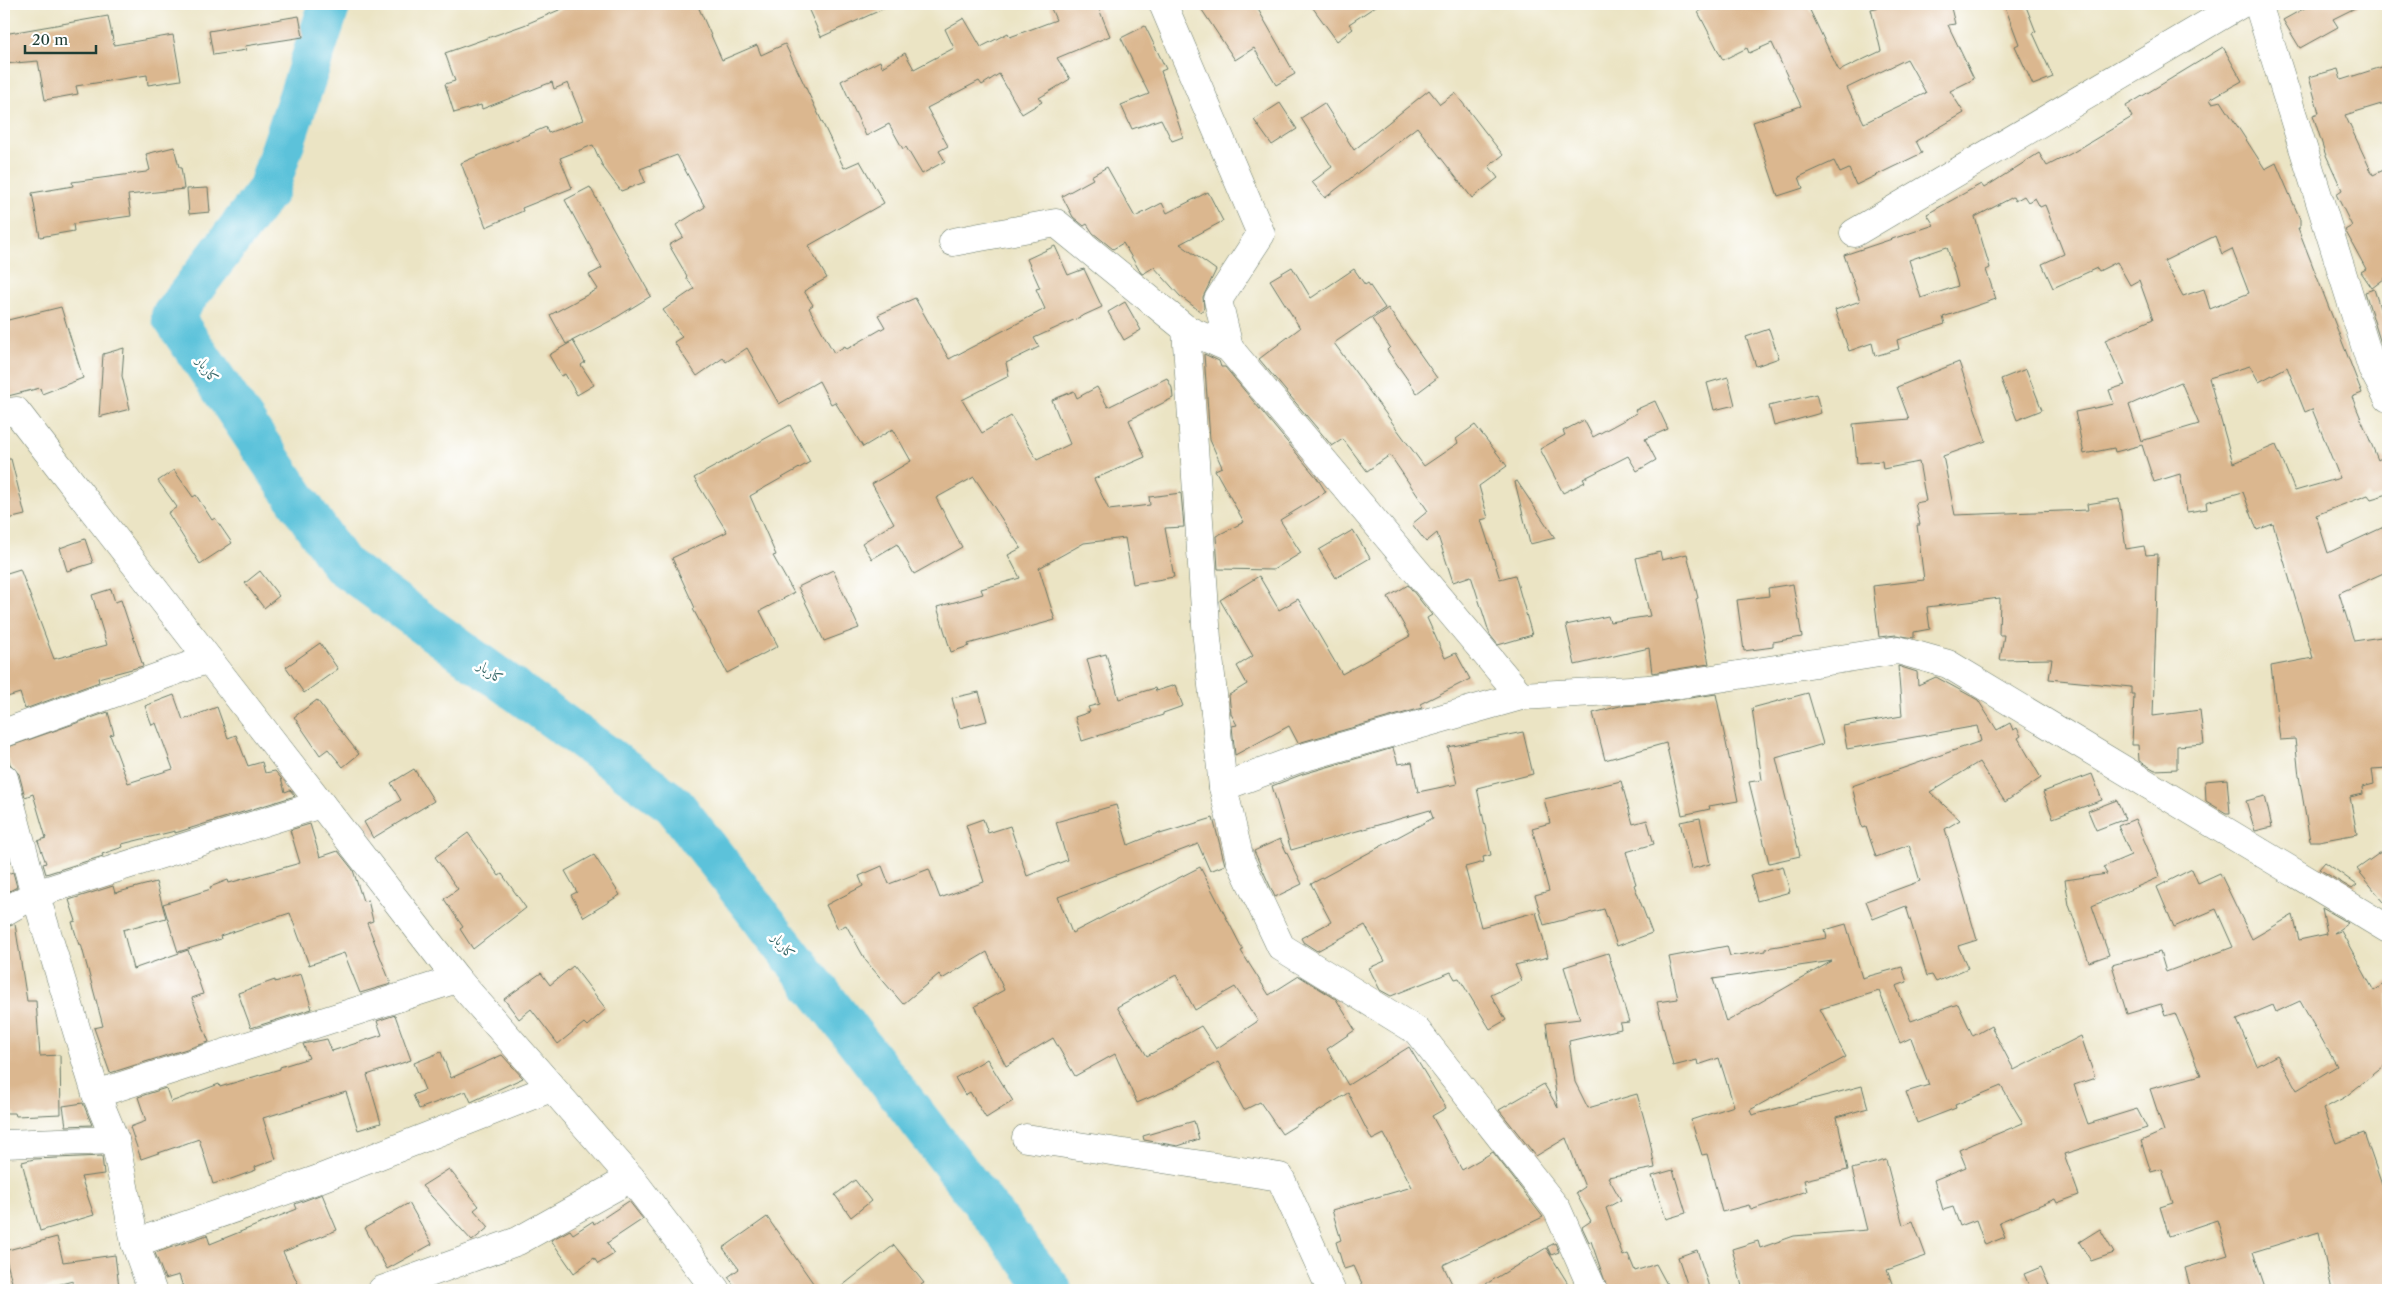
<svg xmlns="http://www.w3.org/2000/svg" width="2392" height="1294" font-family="'Libre Caslon Text',Amiri,serif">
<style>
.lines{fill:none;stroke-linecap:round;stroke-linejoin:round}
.river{stroke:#5cc2da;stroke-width:42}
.building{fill:#dbb78f;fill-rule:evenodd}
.minor-casing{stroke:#676;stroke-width:29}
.minor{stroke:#fff;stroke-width:28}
.labels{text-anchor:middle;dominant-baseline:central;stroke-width:5;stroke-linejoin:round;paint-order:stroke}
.water-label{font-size:14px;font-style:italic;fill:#316566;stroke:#fff}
</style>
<rect width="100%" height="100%" fill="#fff"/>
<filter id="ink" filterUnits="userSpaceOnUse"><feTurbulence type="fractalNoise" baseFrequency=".02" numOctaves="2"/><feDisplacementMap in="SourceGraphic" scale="10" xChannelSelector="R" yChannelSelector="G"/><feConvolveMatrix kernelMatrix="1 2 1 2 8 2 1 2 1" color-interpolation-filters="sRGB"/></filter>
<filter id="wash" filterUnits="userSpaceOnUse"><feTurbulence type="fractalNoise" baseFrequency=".0096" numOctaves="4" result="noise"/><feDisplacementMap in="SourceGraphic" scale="20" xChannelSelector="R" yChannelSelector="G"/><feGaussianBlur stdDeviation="1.12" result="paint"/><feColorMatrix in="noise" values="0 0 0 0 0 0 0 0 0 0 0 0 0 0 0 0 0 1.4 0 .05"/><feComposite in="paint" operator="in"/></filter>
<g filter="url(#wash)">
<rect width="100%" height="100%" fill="#ebe4c4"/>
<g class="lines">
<path class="river" d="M330,4l-62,186 -96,126 169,248 333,241 377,485"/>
</g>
<g id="blocks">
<g class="building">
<path d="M573,4h124l25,56 35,-15 4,10 24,-11 59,124 16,-7 24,42 -76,43 19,32 -23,13 9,14 -4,3 25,45 11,-7 2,3 38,-22 -7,-12 37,-17 34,61 96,-50 -9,-20 4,-1 -13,-29 28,-13 13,29 16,-6 18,38 -68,31 5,9 -33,16 3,13 -47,24 20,33 29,-17 26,44 33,-16 -18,-44 22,-9 3,7 20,-11 11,20 59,-29 5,10 1,10 -44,22 16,37 -51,22 15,31 41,-5 -1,-8 32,-4 3,34 -19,1 9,49 -41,7 -8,-46 -41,5 -45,25 16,52 -87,24 1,2 -18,6 -14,-45 46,-13 -2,-5 39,-11 -12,-23 13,-7 -47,-71 -38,21 26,49 -48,27 -17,-30 -25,15 -10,-16 32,-20 -22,-39 39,-23 -18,-32 -30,18 -28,-45 -4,2 -12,-23 -40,23 -32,-56 -21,14 -3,-4 -26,18 -23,-34 8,-5 -19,-27 31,-21 -8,-12 1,-1 -18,-31 14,-8 -7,-12 29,-18 -28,-52 -37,14 5,13 -24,9 -18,-24 -10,-22 -33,13 12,30 -50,20 1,3 -37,16 -25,-64 85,-36 2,6 35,-13 -15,-37 -14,6 -2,-7 -70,27 -1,-4 -27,8 -9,-29 10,-3 -10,-28 79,-28z"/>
<path d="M806,4h88l-73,33z"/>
<path d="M1049,4h48l13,32 -53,22 13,21 -31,19 3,4 -20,12 -23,-40 -17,11 -3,-4 -52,27 21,38 -9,5 6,10 -23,13 -16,-27 -3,2 -14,-25 -23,12 -25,-55 39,-20 2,6 23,-14 9,16 40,-21 -9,-19 19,-11 17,29 27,-14 2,4 46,-17z"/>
<path d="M1198,4h57l40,70 -19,11 -22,-37 -19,12z"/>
<path d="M1310,4h69l-30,20 4,5 -16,12z"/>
<path d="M1715,4h92l32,67 42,-20 -10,-42 22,-5h57l5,20 -7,1 26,54 -24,12 14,22 -48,28 6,12 -66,32 -7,-16 -9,4 -6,-12 -35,16 4,11 -25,8 -25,-74 48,-16 -29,-63 -23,10 -2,-5 -24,12 -25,-48zM1907,59l19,34 -62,30 -17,-35z"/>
<path d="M2004,4h21l11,28 -3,1 20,44 -20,8 -18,-39 4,-2z"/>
<path d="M2312,4h51l-30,15 5,8 -38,21 -17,-28z"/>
<path d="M108,16l6,29 59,-10 8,45 -33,5 -1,-10 -71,11 2,8 -33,6 -7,-39 -34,3v-30z"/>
<path d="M299,16l4,21 -58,9 1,4 -33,5 -4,-24z"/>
<path d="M1145,26l21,43 -5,2 22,66 -11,4 -11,-22 -29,10 -11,-24 28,-11 -28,-56z"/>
<path d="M2223,47l19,34 -32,18 2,4 9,-2 44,68 11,-6 24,56v9h-2l64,165 -10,4 26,63 5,-3 5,12v25l-17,5 -3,-4 -52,20 12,38 60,-28v46l-49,22 15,48 34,-5v132l-16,1 2,15 -12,3 1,7 -13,3 7,37 -38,7h-9l-11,-65 -4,-37 -15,1 -9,-74 42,-8 -40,-134 -16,6 -14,-38 -37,10 1,7 -20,3 -7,-38 -26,8 -12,-37 -27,7 -1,-4 -30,6 -9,-42 39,-8 -5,-14 16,-5 -20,-45 48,-21 -14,-39 -9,5 -13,-23 -18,9 -2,-3 -44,20 -11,-24 22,-10 -19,-49 -5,2 -5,-9 -7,4 -4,-6 -9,5 -2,-4 -38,20 15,51 -4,2 10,29 -53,18 2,7 -48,16 2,9 -24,7 -3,-13 -23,8 -14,-41 25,-9 -16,-46 90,-30 -7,-11 54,-30 3,4 55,-35 8,13 25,-13 60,-36 -6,-11zM2215,236l7,18 10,-5 17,44 -39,16 -6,-20 -21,7 -19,-35zM1947,247l11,39 -37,12 -12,-38zM2250,366l9,16 28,-15 18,45 7,-3 28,69 -45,13 -19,-46 -43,18 -24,-85zM2181,382l18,42 -58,17 -12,-36z"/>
<path d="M2388,65v37l-43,13 28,60 15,-7v108l-16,12 -11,-16 5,-3 -21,-39 7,-4 -16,-32 6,-4 -17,-37 -12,-38 6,-2 -10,-36 29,-8 3,11z"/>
<path d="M1429,90l11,14 15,-11 48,62 -14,11 9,12 -26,20 -55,-71 -92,71 -13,-16 20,-15 -31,-49 23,-15 30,47z"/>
<path d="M1280,103l17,26 -25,16 -18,-25z"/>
<path d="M174,147l5,20h2l3,22 -56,6 3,21 -58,8 1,7 -34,6 -8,-44 41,-7 -1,-4 74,-10 4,-2 -4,-16z"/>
<path d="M1107,167l28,50 27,-14 5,10 41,-21 15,29 -43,23 36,26 -13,27 1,11 -3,4 -21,-16 -26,-29 -11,7 -2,-1 -18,-30 -10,6 -20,-16 -6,-9 -3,2 -11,-9 -11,-21 31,-17 -2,-3z"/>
<path d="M590,187l61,109 -39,24 -46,24 -16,-29 48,-26 -9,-14 13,-7 -37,-68z"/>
<path d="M208,188l2,24 -21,2 -2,-25z"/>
<path d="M1292,267l19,31 43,-29 11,16 3,-2 17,25 -51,35 90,123 34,-23 -2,-4 19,-14 32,41 -28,20 9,32 -7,2 19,59 15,-4 17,60 -34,10 -8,-10 -19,-59 -18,6 -16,-49 -11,9 -14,-18 16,-13 -38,-56 -23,16 -24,-32 -11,7 -73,-87 41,-31 -30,-48z"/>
<path d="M2374,289l14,44v26l-5,-9 -18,-58z"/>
<path d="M1125,302l16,28 -17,10 -16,-28z"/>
<path d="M61,307l22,71 -41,16 -2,-6 -36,9v-76z"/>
<path d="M1388,308l49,70 -20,15 -30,-43 3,-3 -18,-28z"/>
<path d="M1769,329l10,29 -23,8 -10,-29z"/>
<path d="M573,341l12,21 -4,3 13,20 -17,10 -12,-21 -4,2 -12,-21z"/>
<path d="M124,348l-2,28 8,33 -31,8 4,-63z"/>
<path d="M1204,354l15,7 2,6h4l92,111 9,14 -46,28 21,33 -28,17 -55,-1 -2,-33 28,-14 -29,-52 7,-3 -12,-27z"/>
<path d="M1959,362l27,79 -43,15 12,59 133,-5 -1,-6 32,-5 7,50 18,-3 2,9 12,-1 -5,162 47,-6 4,34 -27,2v23l-22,1 -16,-9 -1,-16h-6l2,-51h-3v-7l-82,-8 3,-20 -52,1 4,-25h-5l1,-37 -73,9 3,22 -16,3v6l-18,-3 -17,2 -6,-51 51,-6 -7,-55h3l-5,-22 11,-2 -7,-39 -36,7 -1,-8 -25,2 -4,-39 56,-5 -12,-32z"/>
<path d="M2026,369l16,41 -25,10 -16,-41z"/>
<path d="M1728,377l7,28 -21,5 -7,-27z"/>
<path d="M1816,394l5,19 -47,13 -5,-20z"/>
<path d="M1655,401l13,28 -23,10 11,21 -19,11 -9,-15 -45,23 2,3 -22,11 -23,-44 25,-14 -2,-4 21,-11 9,17 44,-24 -2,-3z"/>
<path d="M790,425l20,37 -60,34 26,59 -3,1 21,37 -34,18 18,35 -51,27 -34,-64 2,-1 -23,-50 55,-26 -33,-54z"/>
<path d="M4,459h7l14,56 -21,5z"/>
<path d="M174,470l19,27 3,-2 16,25 3,-2 17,25 -32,21 -32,-51 9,-6 -19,-26z"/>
<path d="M1517,481l38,57 -25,6 -15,-62z"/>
<path d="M1353,530l17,28 -34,20 -17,-28z"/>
<path d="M85,539l8,24 -26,8 -7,-23z"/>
<path d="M1660,552l2,8 25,-6 11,44 -2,1 13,65 -57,9 -3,-25 -74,17 -9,-40 42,-9 2,6 40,-6 -14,-58z"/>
<path d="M20,569l34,90 53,-14 -15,-50 19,-6 4,13 6,-2 22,66 -45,12 1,4 -74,27 -5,-16 -16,5v-124z"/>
<path d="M833,570l26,58 -35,13 -26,-54z"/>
<path d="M260,571l19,25 -15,12 -19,-25z"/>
<path d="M1259,576l20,34 19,-11 44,75 68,-38 -22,-39 20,-12 24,30 -5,3 18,40 11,-5 14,26 -50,25 2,4 -124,35 -9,-17 -54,29 -3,-29 5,-1 -6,-11 -2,-19 18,-11 -10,-18 16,-10 -33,-56z"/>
<path d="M1793,584l9,53 -29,5v5l-29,4 -7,-51 32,-4 -1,-8z"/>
<path d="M320,643l18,26 -34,24 -18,-26z"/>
<path d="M1106,654l13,45 36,-11 1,3 19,-6 8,21 -20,7v2l-81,26 -7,-24 15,-5 -2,-5 11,-3 -12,-45z"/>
<path d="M1898,666l19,6 1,13 18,-8 42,23 19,30 13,-7 3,7 4,-2 4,8 -3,2 23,40 -36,24 -26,-40 -49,30 30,28 -15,9 32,111 -19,6 10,22 -32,14 -4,-7 -5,1 -21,-70 -33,13 -7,-18 54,-20 -11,-36 -33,12 -10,-30 -4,1 -10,-42 129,-45 -4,-15 -130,23 -4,-23 59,-10z"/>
<path d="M979,692l8,29 -27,7 -8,-30z"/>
<path d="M1808,693l15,51 -47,14 24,98 -31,7 -20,-81 13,-2 -10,-72z"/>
<path d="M1716,694l22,107 -29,5 1,3 -28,6 -16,-72 -61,17 -12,-47 27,-7 31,-2z"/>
<path d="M174,695l9,25 34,-13 11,31 8,-3 12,31 14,-4 3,11 10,-2 6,7 4,14 5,-2 5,6 -120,37v-2l-53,13 1,3 -21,7 1,2 -57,18 -3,-10 3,-1 -8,-22 8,-3 -13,-44 -8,3 -6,-23 -9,-10 -5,-16 103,-36 6,22 -4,1 18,48 45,-14 -17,-46 -4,2 -7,-19z"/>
<path d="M317,700l42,54 -16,13 -15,-18 -8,6 -26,-38z"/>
<path d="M1523,732l10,42 -56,14 14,67 -8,2 1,5 -19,5 16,60 55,-15 12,45 -33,8 7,16 -31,14 15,25 -16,9 -31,-51 -4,1 -4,-7 -60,24 -11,-6 -11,-22 16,-7 -20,-36 -48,26 -14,-9 -2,-4 30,-16 -20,-38 122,-66 -3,-8 -139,40 -19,-64 31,-12 90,-26 5,16 14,-2 6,30 39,-8 -9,-37z"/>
<path d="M414,769l20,32 -61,37 -9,-16 37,-22 -10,-17z"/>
<path d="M2092,774l10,26 -49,18 -10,-26z"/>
<path d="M2227,779l3,34h-4l-20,-12 -1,-20z"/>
<path d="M1621,781l12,43 14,-4 7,24 -28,8 10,32 -2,1 18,48 -35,13 -13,-37 -60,16 -9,-30 14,-4 -17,-63 18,-5 -6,-24z"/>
<path d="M2265,796l7,31 -17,4 -9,-30z"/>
<path d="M2117,800l8,19 -29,11 -8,-19z"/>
<path d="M1116,805l12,40 32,-13v2l53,-16 12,47 -15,6 -12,-27 -140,53 14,36 128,-66 43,83 -2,1 28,44 30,-19 37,23 19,31 -28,19 21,36 61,-38 37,61 -14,8 30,54 31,-18 50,65 -100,48 12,25h-90l-11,-24 -10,3 -8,-27 5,-2 -9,-30 80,-23 -28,-53 -12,6 -24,-47 -66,41 -22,-32 -16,8 -26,-48 -44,25 -37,16 -22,-49 -40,22 -22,-38 -47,28 -31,-60 29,-16 -17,-38 -45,27 -3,-5 -36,30 -37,-43 -20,-36 -8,4 -12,-24 37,-19 -4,-10 23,-10 7,18 40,-15 11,29 44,-16 -18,-57 17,-6 5,14 22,-7 17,50 40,-16 -11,-38zM1176,975l19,35 40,-23 23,34 -42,28 -15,-23 -54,30 -30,-49z"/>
<path d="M1700,818l10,46 -19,5 -11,-47z"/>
<path d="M2135,819l25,58 -68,29 17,49 -20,7 -20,-57 -4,-25 42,-6 -4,-7 28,-12 -13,-29z"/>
<path d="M310,824l10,33 18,-6 15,19 10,31 5,-1 5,21 -6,2 24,61 -31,9 -16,-40 -35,12 -19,-52 -70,23 1,3 -43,13 -15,-48 48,-15 -1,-2 18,-7 1,3 71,-20 -10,-33z"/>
<path d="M468,833l31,43 3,-2 24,34 -53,41 -13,-20 3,-2 -19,-28 14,-10 -23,-32z"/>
<path d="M1280,839l22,45 -27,13 -21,-46z"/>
<path d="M2388,847v60l-31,-38z"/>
<path d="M594,855l26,40 -36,22 -13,-22 6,-3 -12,-21z"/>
<path d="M2325,862l32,23 -5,4 -33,-20z"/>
<path d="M1783,866l7,26 -33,9 -7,-26z"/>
<path d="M2192,869l6,14 22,-10 32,66 41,-24 6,25 28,-6 -5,-26 26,15 -14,10 7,-2 33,60 14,-10v82l-43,34 -22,12 13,34 28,-10 18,52 6,-2v107h-56l-13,-58 -66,20 13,38h-75l-6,-22 43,-13 -11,-35 -48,16 -9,-29 13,-4 -11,-34 -11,3 -10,-31 23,-10 -14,-42 51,-14 -26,-62 -10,3 -4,-12 -34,10 -15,-49 48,-13 6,20 67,-25 -17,-38 -42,18 -17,-40zM2300,1001l37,65 -40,24 -20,-35 -20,11 -20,-46 36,-15 3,7z"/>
<path d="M13,872l4,15 -13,7v-19z"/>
<path d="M156,882l10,36 -43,12 10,39 55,-19 15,44 -11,4 17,44 -99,31 -16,-45 9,-2 -22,-82 -2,1 -7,-23 4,-1 -7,-21 44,-14 2,7z"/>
<path d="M15,924l12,77h9l4,55 20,-1 1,59 -45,2 -1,-3h-11v-185z"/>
<path d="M1846,924l16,54 40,-11 5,15 -11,4 15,35 47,-17 15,32 18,-10 23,44 67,-34 14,42 -21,7 14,39 49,-15 10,19 -83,26 15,41 -22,8 -2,-4 -56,23 6,15 -20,8 -9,-25 -16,6 -7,-19 -10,3 -9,-30 32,-13 -7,-17 64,-27 -22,-37 -46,19 1,3 -39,15 -11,-31 23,-7 -18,-47 -11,5 -21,-52 -59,18 26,48 -96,53 2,5 110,-29 6,22 -31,9 11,53 -44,10 3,11 -56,19 -2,-5 -27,7 -15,-58 -5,1 -11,-35 43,-14 -15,-48 -21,7 -1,-5 -24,6 -16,-64 21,-3 -9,-42 58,-11 3,10 36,-5v-3l61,-10 -2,-8zM1832,961l-106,61 -13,-43z"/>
<path d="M1608,953l21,69 -9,1 1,6 -52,12 6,41 13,26 49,-14 12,42 6,32 -47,9 13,23 -15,8 17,48 5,-2 7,17 21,-7 14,26h-62l-17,-49 -2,1 -7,-15 9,-6 -15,-28 9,-6 -19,-49 -30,18 -37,-46 45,-26 14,24 -12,-85 34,-4 -16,-52z"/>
<path d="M573,966l33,43 -19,17 -3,-3 -26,21 -27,-35 -12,10 -15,-20 37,-26 9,12z"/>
<path d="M301,974l11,35 -61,19 -13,-35 37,-13v2z"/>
<path d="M395,1015l16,45 -44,15 14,48 -23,7 -12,-38 -83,26 13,41 -21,8 1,3 -25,9 -18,5 -14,-45 -58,20 -11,-32 16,-6 -8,-24 28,-9 5,14 48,-18 1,3 60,-18v-2l29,-9 -6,-14 24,-5 5,12 50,-16 -5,-14z"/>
<path d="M441,1052l10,26 51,-23 21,23 -52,24 -5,-11 -47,18 -6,-14 12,-5 -11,-27z"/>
<path d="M987,1059l26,42 -27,17 -16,-26 -5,3 -10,-17z"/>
<path d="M83,1103l9,22 -26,1 -3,-20z"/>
<path d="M1194,1121l5,18 -21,7 -34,-6 -1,-4z"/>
<path d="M102,1156l2,18 -23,3 13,38 -54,16 -18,-69 12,-3z"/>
<path d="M1886,1160l17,65 10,-4 13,35 -39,14 6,16 -12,4h-138l-11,-41 26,-8 2,7 34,-12 73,-6 -15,-61z"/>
<path d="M449,1169l30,37 -5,4 15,17 -17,14 -50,-55z"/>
<path d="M1673,1170l13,43 -20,6 -14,-43z"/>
<path d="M855,1180l16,21 -20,16 -16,-22z"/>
<path d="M322,1194l15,36 -54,22 18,38h-117l-5,-15 -14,4 -10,-26 52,-18 3,9 87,-35 -2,-5z"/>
<path d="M629,1201l14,18 -36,24 7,11 -16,10 -4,-6 -20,15 -23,-33 19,-10 3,4 20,-13 1,3z"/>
<path d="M409,1203l23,41 -45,25 -22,-41z"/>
<path d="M767,1217l51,73h-80l-10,-13 11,-8 -16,-21z"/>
<path d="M2100,1229l14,24 -23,8 -12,-19z"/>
<path d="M57,1237l6,25 52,-7 4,32 -45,3 -1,-9 -36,9h-23l-10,-39z"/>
<path d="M1555,1243l4,9 -8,3 -4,-8z"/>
<path d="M894,1245l30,38 -11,7h-76z"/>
<path d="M1546,1248l26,42h-96z"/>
<path d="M1697,1250l13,40h-21l-11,-33z"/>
<path d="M2041,1267l10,23h-20l-7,-16z"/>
</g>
</g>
</g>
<g filter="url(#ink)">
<use href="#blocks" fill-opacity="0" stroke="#676" stroke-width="1"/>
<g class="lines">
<defs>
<g id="minor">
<path d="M1163,4l98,230 -43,66 11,48"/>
<path d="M2258,4l114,364 16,30"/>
<path d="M1854,233l387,-229"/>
<path d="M953,242l103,-19 130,106 43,19 292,348"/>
<path d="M1186,329l21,310 16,148 17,73 41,87 136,84 140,178 36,81"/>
<path d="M4,413l12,-2 441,568 174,199 85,112"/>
<path d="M4,733l204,-74"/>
<path d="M4,778l27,102 65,214 19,46 20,103 17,47"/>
<path d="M1223,787l75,-28 223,-63 128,-7 249,-39 50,14 440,265"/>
<path d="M4,912l31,-18 286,-90"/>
<path d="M96,1094l361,-115"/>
<path d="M1026,1138l254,39 51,113"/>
<path d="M4,1144l111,-4"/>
<path d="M135,1243l181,-63 235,-92"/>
<path d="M382,1290l136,-49 113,-63"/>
</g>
</defs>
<use href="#minor" class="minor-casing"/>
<use href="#minor" class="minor"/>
</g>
</g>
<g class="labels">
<g class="water-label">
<text transform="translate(208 370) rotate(56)">کاربار</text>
<text transform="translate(491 672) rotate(36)">کاربار</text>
<text transform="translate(784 946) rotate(52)">کاربار</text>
</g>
</g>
<rect width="2392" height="1294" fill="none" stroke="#fff" stroke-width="20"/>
<path d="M25 45v8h71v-8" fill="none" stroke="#1f3d34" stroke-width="2.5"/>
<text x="32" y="45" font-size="15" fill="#1f3d34" stroke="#ffffff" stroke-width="4" paint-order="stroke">20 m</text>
</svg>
